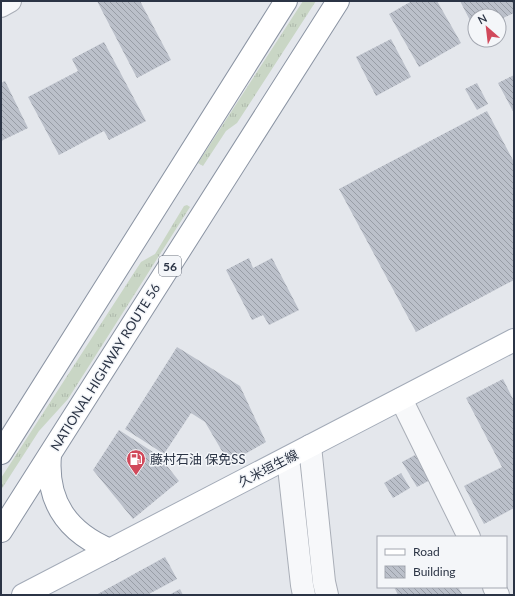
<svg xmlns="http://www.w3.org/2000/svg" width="515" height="596" font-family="Lato,'Noto Sans JP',sans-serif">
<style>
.grass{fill:url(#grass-tufts)}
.building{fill:url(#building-back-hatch)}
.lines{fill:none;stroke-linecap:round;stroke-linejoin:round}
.minor-casing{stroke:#a9aeb7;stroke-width:24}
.major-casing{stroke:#a3abb8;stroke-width:24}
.highway-casing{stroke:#8b94a3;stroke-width:24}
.minor{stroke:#f7f8fa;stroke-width:22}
.major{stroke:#fff;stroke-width:22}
.highway{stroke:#fff;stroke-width:22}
.labels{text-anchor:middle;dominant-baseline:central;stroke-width:3;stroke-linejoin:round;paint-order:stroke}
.shield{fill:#f4f6f9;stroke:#676e7b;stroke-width:1}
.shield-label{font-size:12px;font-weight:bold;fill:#2b3445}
.street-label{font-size:13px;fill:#2b3445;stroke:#f4f6f9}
.poi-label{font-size:13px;fill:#2b3445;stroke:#f4f6f9;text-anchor:start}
</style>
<defs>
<pattern id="grass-tufts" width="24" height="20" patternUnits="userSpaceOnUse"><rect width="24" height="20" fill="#c9d6c5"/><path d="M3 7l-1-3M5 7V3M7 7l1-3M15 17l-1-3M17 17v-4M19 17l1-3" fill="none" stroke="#adb8ab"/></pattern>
<pattern id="building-back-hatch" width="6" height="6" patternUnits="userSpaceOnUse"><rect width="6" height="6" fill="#bbc0ca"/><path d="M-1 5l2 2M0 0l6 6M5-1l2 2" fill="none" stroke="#989da6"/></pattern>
</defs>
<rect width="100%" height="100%" fill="#e4e7ec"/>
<g class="grass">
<path d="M303,1h13l-79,122 -11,8 -23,35 -5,-3z"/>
<path d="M187,205l3,2 -122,192 -29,32 -38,59v-12l140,-216 14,-8 29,-48z"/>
</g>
<g class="building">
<path d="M97,1h43l31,59 -34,18z"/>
<path d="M412,1h25l24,42 -42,24 -30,-53z"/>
<path d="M460,1h54v12l-15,7v-4h-24v14z"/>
<path d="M391,39l20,38 -35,19 -20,-39z"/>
<path d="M104,42l42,79 -37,19 -5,-9 -45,24 -31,-58 50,-26 -6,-12z"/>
<path d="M514,75v38l-16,-30z"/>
<path d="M5,81l23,47 -27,13v-58z"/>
<path d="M477,83l11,21 -11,6 -12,-21z"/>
<path d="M487,111l27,51v118l-98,52 -77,-143z"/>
<path d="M249,258l4,10 19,-10 27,52 -30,15 -6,-10 -11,5 -26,-50z"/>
<path d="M177,347l63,39 26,56 -37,21 -24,-41 -14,-9 -27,41 -39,-25z"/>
<path d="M503,379l11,22v107l-30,16 -20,-38 38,-19 -36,-69z"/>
<path d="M119,430l40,26 20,25 -46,38 -40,-49z"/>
<path d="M415,455l15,25 -13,7 -15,-25z"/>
<path d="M401,473l9,15 -17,10 -9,-15z"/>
<path d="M165,557l12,22 -30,16h-51z"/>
<path d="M394,587h64l4,7 -64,1z"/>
<path d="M180,589l3,6h-14z"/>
</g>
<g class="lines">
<defs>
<g id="minor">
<path d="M1,6l9,-5"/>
<path d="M401,399l68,138"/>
<path d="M310,446l14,136 3,13"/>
<path d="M288,458l14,127 2,10"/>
<path d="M494,587l4,8"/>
</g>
<path id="major" d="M23,595l491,-255"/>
<g id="highway">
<path d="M1,453l285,-452"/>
<path d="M50,455c-4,46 17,77 60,95"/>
<path d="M1,531l337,-530"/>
</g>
</defs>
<use href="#minor" class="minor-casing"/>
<use href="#major" class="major-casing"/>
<use href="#highway" class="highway-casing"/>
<use href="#minor" class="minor"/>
<use href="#major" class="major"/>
<use href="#highway" class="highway"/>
</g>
<defs>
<symbol id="fuel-pin" viewBox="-11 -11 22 30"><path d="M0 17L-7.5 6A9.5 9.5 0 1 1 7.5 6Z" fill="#d1495b" stroke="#f4f6f9"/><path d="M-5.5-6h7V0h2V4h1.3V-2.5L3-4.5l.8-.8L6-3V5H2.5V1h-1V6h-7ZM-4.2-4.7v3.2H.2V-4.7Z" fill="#fff"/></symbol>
</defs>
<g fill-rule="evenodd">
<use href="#fuel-pin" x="125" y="448" width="22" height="30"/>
</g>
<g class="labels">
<rect class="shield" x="159" y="256" width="22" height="20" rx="3"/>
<g class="shield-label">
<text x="170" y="266">56</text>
</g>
<g class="street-label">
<text transform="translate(105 367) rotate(-58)">NATIONAL HIGHWAY ROUTE 56</text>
<text transform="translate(268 468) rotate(-27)">久米垣生線</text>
</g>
<g class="poi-label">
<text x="150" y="459">藤村石油 保免SS</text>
</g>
</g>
<rect width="515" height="596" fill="none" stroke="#2b3445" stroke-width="4"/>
<rect x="377" y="536" width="130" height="52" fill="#f4f6f9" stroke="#a4a8b1"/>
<rect x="385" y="549" width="20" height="6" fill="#ffffff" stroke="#a4a8b1"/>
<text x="413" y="556" font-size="12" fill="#2b3445">Road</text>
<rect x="385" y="566" width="20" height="12" fill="url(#building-back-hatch)" stroke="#a4a8b1"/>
<text x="413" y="576" font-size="12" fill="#2b3445">Building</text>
<g transform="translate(487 28) rotate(332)"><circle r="19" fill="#f4f6f9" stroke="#a4a8b1"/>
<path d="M0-3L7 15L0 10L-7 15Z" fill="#d1495b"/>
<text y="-6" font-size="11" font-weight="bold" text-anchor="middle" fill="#2b3445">N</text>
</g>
</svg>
